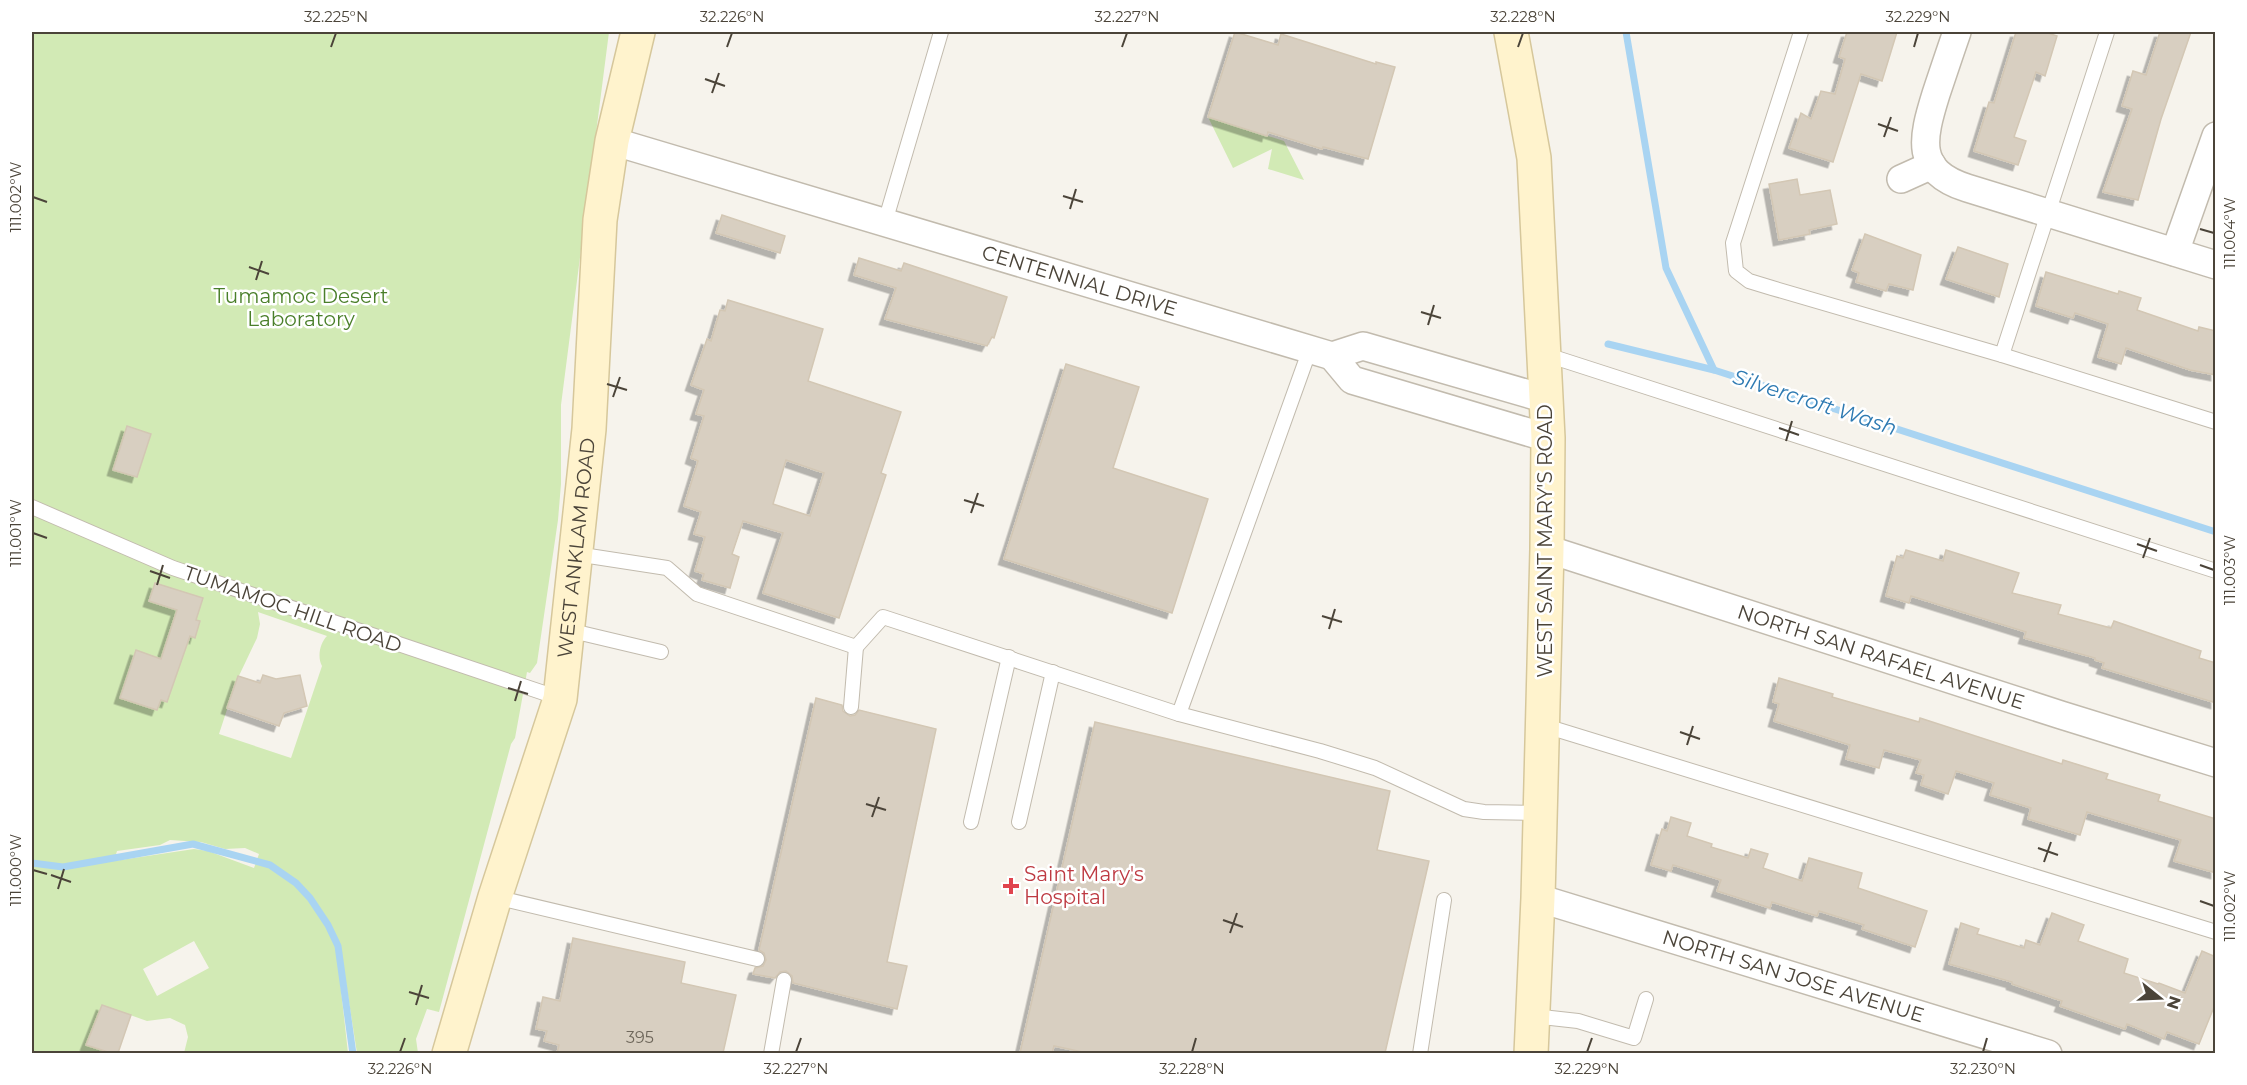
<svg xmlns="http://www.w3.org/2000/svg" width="2247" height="1085" font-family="Montserrat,sans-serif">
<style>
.green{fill:#d2eab5;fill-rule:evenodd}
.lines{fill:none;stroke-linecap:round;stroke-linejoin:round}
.stream{stroke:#a9d4f2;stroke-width:7}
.building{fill:#d8cfc1;stroke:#d3c7b4;stroke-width:1.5;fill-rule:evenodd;filter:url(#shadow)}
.lane-casing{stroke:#c2bbae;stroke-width:16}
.street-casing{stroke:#c2bbae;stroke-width:30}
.secondary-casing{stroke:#d6c79b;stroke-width:36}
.lane{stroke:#fff;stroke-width:14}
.street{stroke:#fff;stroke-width:27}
.secondary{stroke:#fff3cd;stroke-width:33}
.ticks{fill:none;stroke:#4b4439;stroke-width:2}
.health-dot{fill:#e0444e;stroke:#fff;stroke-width:2}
.labels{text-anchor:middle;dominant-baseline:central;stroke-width:5;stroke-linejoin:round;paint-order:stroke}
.number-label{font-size:16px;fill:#6e675b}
.street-label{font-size:20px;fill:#4b4439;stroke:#fff}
.park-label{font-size:20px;fill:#4a7f2a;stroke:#fff}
.health-label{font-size:20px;fill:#be3a42;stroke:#fff;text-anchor:start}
.water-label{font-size:21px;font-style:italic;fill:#2e7ab2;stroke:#fff}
.neatline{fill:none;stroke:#4b4439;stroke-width:2}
.ticks-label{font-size:15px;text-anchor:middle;fill:#4b4439}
</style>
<defs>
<filter id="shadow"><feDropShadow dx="-5.5" dy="5.5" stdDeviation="0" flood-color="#0004"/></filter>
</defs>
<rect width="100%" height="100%" fill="#f6f3ec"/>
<g class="green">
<path d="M32,32h577l-48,373v79l-3,36 -21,143 -7,10 -3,-1 -12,66 -4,6 -72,268 -12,-3 -11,30 2,14h-61l-11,-70 -6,-2 8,72h-164l4,-16 -3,-12 -15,-7 -23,3 -45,-16 -16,40 25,8h-79zM258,612l69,24c-7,7 -10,21 -5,30l-31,92 -72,-24 17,-52 21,-44 3,-14zM170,840l31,2 24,7 20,-1 14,6 -5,14 -46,-17 -14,-2 -80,12 3,-10 43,-6zM194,941l15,27 -52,28 -14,-27z"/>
<path d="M1208,117l76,24 20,39 -36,-11 4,-20 -39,19z"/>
</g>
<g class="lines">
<g class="stream">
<path d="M1626,32l40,236 48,102 502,162"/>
<path d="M1608,344l106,26"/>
<path d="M32,863l31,4 130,-23 77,21 26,18 14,15 18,27 10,21 15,108"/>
</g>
</g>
<g class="building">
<path d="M1235,32l43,13 3,-11 95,30v-2l19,5 -27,92 -45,-12 -1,2 -54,-17 -1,4 -59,-19z"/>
<path d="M1847,32h50l-15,49 -21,-7 -28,88 -44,-14 12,-35 10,6 10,-28 14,3 10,-35 -6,-2z"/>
<path d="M2016,32h29l12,4 -12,40 -9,-4 -22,65 12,4 -8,24 -44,-14 15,-49 5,1z"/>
<path d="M2160,32h31l-30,87 -23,81 -35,-8 29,-83 -10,-3 11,-35 13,4z"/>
<path d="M1797,179l3,16 30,-5 7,34 -28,6 1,4 -31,6 -10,-56z"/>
<path d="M722,215l63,21 -5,17 -64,-20z"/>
<path d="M1865,234l56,21 -8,35 -24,-6 -3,7 -30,-9 3,-9 -7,-3z"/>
<path d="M1958,247l50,17 -9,33 -53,-18z"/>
<path d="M859,258l42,13 3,-8 103,34 -13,41 -2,-1 -5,9 -102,-27 11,-31 -42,-13z"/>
<path d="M2046,272l72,22 1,-3 22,7 -4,12 61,21 1,-4 17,4v44l-26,-5 -64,-22 -5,16 -23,-7 10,-33 -33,-11 -2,5 -37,-12z"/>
<path d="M728,300l95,29 -15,52 93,31 -20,61 5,2 -47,143 -76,-25 20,-60 -40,-12 -11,33 7,3 -9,31 -28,-8 2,-6 -9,-3 10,-34 -11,-3 7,-22 -17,-6 14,-45 -7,-3 13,-42 -8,-2 8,-24 -13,-5 16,-46 4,2 9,-31 5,1zM786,460l38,13 -14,43 -37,-12z"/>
<path d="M1066,364l73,23 -26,81 95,31 -36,114 -168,-54z"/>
<path d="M127,426l24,8 -14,43 -24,-7z"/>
<path d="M1906,550l37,11 3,-11 73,23 -7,20 49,12 -3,9 53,14 3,-7 87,30 -2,7 17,5v40l-114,-35 2,-5 -9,-3v-2l-71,-20 2,-6 -115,-36 -2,7 -23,-7 11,-40 6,2z"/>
<path d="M155,583l48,15 -7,22 4,1 -5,17 -5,-2 -23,66 -6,-2 -4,10 -37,-12 16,-48 25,9 16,-49 -28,-9z"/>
<path d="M263,675l13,4 24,-4 7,31 -23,7 -5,13 -52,-18 11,-32 22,7z"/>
<path d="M1779,678l54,16 -1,3 87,25 1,-4 142,46 1,-4 45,14 -2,5 54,16 -2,6 58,18v54l-42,-12 7,-21 -94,-28 -7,23 -52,-16 3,-11 -41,-13 4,-12 -38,-12 -8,23 -27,-9 3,-10 -8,-2 5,-13 -37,-10 -5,18 -33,-9 4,-14 -76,-24 5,-17 -6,-2z"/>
<path d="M816,698l26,7 1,6 7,5 5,-1 4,-5 77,19 -49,233 20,4 -10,43 -104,-26 -1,-7 -6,-5 -6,1 -5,6 -22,-4 2,-6 8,-2 3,-6 -2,-7 -5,-3z"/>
<path d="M1095,722l295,69 -13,59 52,11 -44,192h-298l-33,-7 -2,7h-32z"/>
<path d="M1671,817l20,6 -4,13 25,8 -1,3 37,11 3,-9 17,5 -5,14 39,13 7,-23 53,15 -4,15 69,23 -12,36 -53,-18 2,-4 -45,-14 -2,5 -45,-14 -2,6 -53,-17 4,-11 -48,-15 -2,6 -20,-6 11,-36 5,2z"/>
<path d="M2052,913l32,12 -6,16 50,18 -4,14 34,11 1,-1 26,10 17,-42 14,6v45l-17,42 -32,-12 -3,7 -37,-15 -2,5 -65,-23 2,-5 -50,-17v-2l-63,-18 12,-41 18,6 -2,5 47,14 2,-8 14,5z"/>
<path d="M573,938l112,24 -4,21 55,12 -13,58h-166l2,-8 -15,-4 3,-10 -11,-2 7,-32 17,4z"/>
<path d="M102,1005l29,10 -13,38h-7l-25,-8z"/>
</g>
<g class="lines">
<defs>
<g id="lane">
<path d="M1801,32l-68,211 3,28 13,10 23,7 230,67 214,67"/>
<path d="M885,222l56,-190"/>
<path d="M1544,354l672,217"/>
<path d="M2002,355l105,-323"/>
<path d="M32,507l141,61 386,130"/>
<path d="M576,554l91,14 30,26 159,53 27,-30 296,97 141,37 55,17 89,41 20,3 55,1"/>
<path d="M568,630l93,22"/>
<path d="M851,707l5,-60"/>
<path d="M1179,714l131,-365"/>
<path d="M1542,725l674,207"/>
<path d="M971,822l38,-165"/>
<path d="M1019,822l34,-150"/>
<path d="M495,897l262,62"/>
<path d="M1533,1016l45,5 56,17 12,-39"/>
<path d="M771,1054l13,-74"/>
<path d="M1420,1054l24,-154"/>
</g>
<g id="street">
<path d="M1957,32c-7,20 -14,41 -21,62 -14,45 -22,77 31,94l249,77"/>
<path id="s1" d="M612,141l720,215 31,-10 183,53"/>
<path d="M1901,179l31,-14"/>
<path d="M2175,252l41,-116"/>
<path d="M1332,356l20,24 196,58"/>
<path id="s2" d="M1547,549l514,166 155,48"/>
<path id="s3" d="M1538,898l510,156"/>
</g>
<g id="secondary">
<path d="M1511,32l23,126 14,280 -1,111 -9,349 -7,156"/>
<path id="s4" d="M449,1054l46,-157 65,-198 29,-270 11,-209 12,-79 26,-109"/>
</g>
</defs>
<use href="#lane" class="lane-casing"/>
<use href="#street" class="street-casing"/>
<use href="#secondary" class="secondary-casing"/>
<use href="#lane" class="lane"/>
<use href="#street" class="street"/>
<use href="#secondary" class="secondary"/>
</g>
<path class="ticks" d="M331,47l5,-14M727,47l5,-14M1122,47l5,-14M1518,47l5,-14M1914,47l4,-14M705,79l20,7M712,93l7,-20M1878,124l20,7M1884,137l7,-20M1063,196l20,6M33,197l14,5M1070,209l6,-20M2200,229l14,4M249,267l20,7M256,280l6,-19M1421,312l20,6M1428,325l6,-20M607,384l20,6M613,397l7,-20M1779,428l20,7M1786,441l6,-20M964,500l20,6M971,513l7,-20M33,533l14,5M2137,544l20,7M2143,558l7,-20M2200,565l14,5M150,571l20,7M157,585l6,-20M1322,616l20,6M1329,629l6,-20M508,688l20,6M515,701l6,-20M1680,732l20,7M1687,745l6,-19M866,804l20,6M872,817l7,-20M2038,848l20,7M2044,862l7,-20M33,870l14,4M51,875l20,7M58,889l6,-20M2200,901l14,5M1223,920l20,7M1230,933l7,-20M409,992l20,6M416,1005l6,-20M400,1052l5,-14M796,1052l5,-14M1192,1052l4,-14M1587,1052l5,-14M1983,1052l4,-14"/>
<path class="health-dot" d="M1008 877h6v6h6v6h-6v6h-6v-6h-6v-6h6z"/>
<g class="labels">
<g class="number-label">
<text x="640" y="1037">395</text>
</g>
<g class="street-label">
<text stroke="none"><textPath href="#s1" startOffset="488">CENTENNIAL DRIVE</textPath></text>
<text transform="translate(1545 541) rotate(-90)">WEST SAINT MARY'S ROAD</text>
<text stroke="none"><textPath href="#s4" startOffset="524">WEST ANKLAM ROAD</textPath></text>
<text transform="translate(293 609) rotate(19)">TUMAMOC HILL ROAD</text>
<text stroke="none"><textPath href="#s2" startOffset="351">NORTH SAN RAFAEL AVENUE</textPath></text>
<text stroke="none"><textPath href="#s3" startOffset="267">NORTH SAN JOSE AVENUE</textPath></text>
</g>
<g class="park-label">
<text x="301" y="296">Tumamoc Desert<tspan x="301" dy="23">Laboratory</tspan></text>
</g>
<g class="health-label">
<text x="1024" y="874">Saint Mary's<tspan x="1024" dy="23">Hospital</tspan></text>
</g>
<g class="water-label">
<text transform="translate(1815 402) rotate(18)">Silvercroft Wash</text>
</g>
</g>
<rect width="2247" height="1085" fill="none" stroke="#ffffff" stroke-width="66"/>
<g transform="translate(2160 998) rotate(108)" stroke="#ffffff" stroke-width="4.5" paint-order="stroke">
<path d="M0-4.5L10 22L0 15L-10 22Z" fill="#4b4439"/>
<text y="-9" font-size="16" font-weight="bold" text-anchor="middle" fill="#4b4439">N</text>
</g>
<rect x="33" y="33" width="2181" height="1019" class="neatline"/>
<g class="ticks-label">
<text x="336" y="22">32.225°N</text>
<text x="732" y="22">32.226°N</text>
<text x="1127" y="22">32.227°N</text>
<text x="1523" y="22">32.228°N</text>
<text x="1918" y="22">32.229°N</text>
<text transform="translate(16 197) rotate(-90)" y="5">111.002°W</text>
<text transform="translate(2230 233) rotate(-90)" y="5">111.004°W</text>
<text transform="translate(16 533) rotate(-90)" y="5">111.001°W</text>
<text transform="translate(2230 570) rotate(-90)" y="5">111.003°W</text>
<text transform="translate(16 870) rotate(-90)" y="5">111.000°W</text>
<text transform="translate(2230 906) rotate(-90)" y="5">111.002°W</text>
<text x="400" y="1074">32.226°N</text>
<text x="796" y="1074">32.227°N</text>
<text x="1192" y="1074">32.228°N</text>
<text x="1587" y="1074">32.229°N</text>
<text x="1983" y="1074">32.230°N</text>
</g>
</svg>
